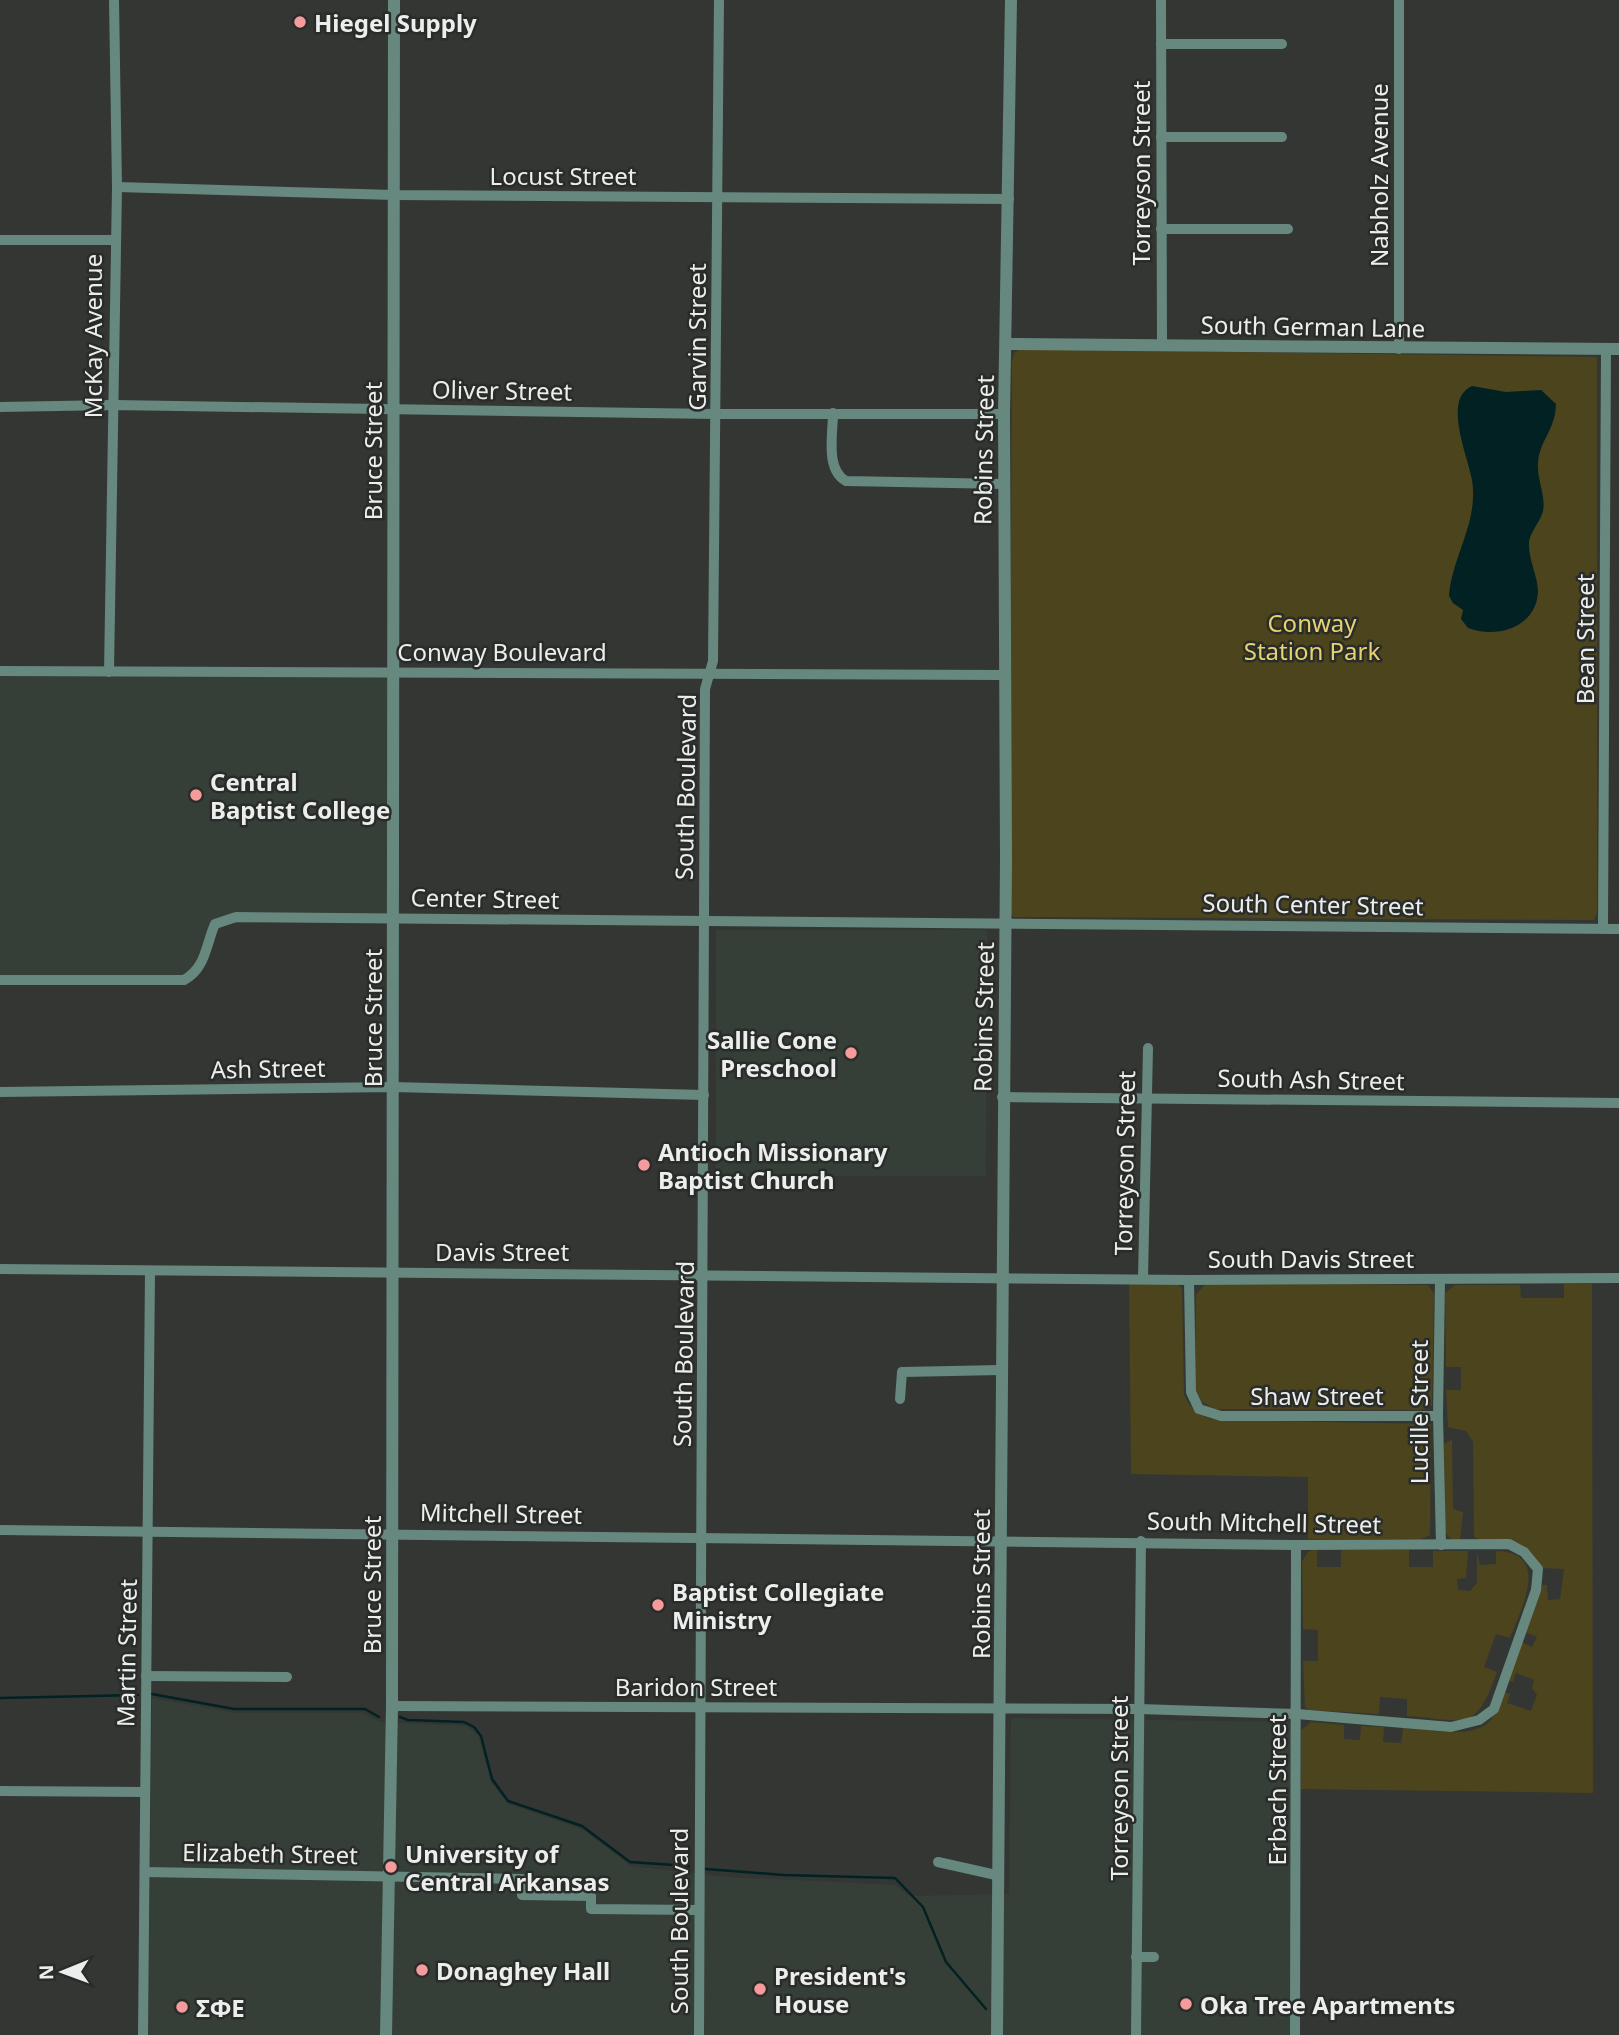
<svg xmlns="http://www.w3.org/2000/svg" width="1619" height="2035" font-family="'Noto Sans',sans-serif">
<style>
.built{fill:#363f37}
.green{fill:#4c441d}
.water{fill:#022123}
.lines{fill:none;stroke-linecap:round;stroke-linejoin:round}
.stream{stroke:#022123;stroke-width:2.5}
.minor{stroke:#66887f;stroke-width:10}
.tertiary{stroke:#66887f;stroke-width:12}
.poi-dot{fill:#f59b9c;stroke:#292c29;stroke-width:2.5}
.labels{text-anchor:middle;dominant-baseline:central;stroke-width:5;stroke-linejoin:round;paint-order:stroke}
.poi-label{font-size:24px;font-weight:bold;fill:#ebeeec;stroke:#292c29;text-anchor:start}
.street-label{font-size:24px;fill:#ebeeec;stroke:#292c29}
.park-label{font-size:24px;fill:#e7d271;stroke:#292c29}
</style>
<rect width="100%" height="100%" fill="#333633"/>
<g class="built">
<path d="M0,670l393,1v247l-177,6 -32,56h-184z"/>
<path d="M716,930h271l-1,246h-270z"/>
<path d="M152,1698l85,15h126l17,9 86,4 12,9 13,47 17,22 74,25 49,37 98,11 166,8 14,11 100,-2 2,-176 278,4 2,3 -1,310h-1142z"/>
</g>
<g class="green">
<path d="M1022,349l575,8v556l-3,7 -581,-3 -4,-9 3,-548 3,-8z"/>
<path d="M1129,1282l47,1 6,5 2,107c7,15 17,23 33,25l214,4 -1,111 -9,4h-113v-62l-177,-3z"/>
<path d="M1207,1283l221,2 6,9 -2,111 -11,5 -206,-1 -13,-7 -7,-13 1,-95z"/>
<path d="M1564,1284h28l1,509 -292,-4v-59l10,-8 33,3v14l16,1 1,-14 23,1 -1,15 18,1 2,-15c24,1 66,12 86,-6 8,-8 11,-21 15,-30l6,2 -3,9 24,8 6,-16 -5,-7 2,-8 -18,-7 -3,9 -5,-2 13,-38 11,5 5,-10 -12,-5 17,-47h5l1,15 12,-1 4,-30 -23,-1c-26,-43 -35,-16 -67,-31l-1,-95 -7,-11 -18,-4 -2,-37h15v-23h-15l-1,-74 10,-8h65l1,13h43z"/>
<path d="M1452,1439l1,70 10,3 -3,29h-8l-7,-9 -1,-88z"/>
<path d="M1314,1549h3v18h24v-17h68v17h24v-16h35l-2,27 -9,1 1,11 12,1 7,-8v-31l3,13 16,-1v-13c56,1 25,58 14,87l-14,-4 -12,33 13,5c-22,62 -31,48 -90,44v-17l-27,-2 -1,17 -70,-4 -4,-3 -2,-46h15v-31l-15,-1 -1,-67 5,-9z"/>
</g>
<path class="water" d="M1472,386l34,6 35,-2 15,14c-1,28 -17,36 -18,60 -1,16 8,32 5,47 -3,12 -15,23 -14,34 0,16 9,32 9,47 -2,36 -42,47 -70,36l-7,-9 2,-9 -10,-7 -4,-7c3,-40 30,-74 23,-116 -4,-24 -30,-81 0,-94z"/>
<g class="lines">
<g class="stream">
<path d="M152,1694l82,15h131l14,8"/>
<path d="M0,1698l138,-3"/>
<path d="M400,1717l8,3 56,2 10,5 7,9 11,43 16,22 74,25 48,36 59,4"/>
<path d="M706,1869l77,6 112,3 28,29 23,55 40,47"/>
</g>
<g class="minor">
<path d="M1161,0l1,345"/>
<path d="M1399,0v349"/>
<path d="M1161,44h121"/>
<path d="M1161,137h121"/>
<path d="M117,187l277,8 615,4"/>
<path d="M1161,229h127"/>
<path d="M0,240h114"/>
<path d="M0,407l113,-2 603,9h288"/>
<path d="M833,413c0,20 -8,57 13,68l158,3"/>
<path d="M0,671l1003,4"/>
<path d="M109,672l8,-485 -3,-187"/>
<path d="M1603,929l3,-580"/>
<path d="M0,980h184c22,-12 22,-36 31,-56l21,-7 1383,12"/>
<path d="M0,1092l393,-5 311,8"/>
<path d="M1002,1097l617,6"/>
<path d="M0,1269l1189,11 430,-2"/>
<path d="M1143,1278l5,-230"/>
<path d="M1440,1279l-2,137 3,129"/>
<path d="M1189,1280l2,112 8,17 22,7h217"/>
<path d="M900,1399l2,-27 99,-2"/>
<path d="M0,1530l1296,15 213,-1 15,8 14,17 -2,21 -42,119 -15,11 -28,7 -154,-13 -158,-5 -747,-3"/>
<path d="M146,1676l141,1"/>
<path d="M0,1791l145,1"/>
<path d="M938,1862l58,13"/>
<path d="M145,1872l377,7v16l69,1v13l108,1"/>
<path d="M1136,1957h18"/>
<path d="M143,2035l7,-764"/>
<path d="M699,2035l6,-1346 8,-28 6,-661"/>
<path d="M1136,2035l5,-494"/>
<path d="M1295,2035l1,-490"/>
</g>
<g class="tertiary">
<path d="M1006,344l613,5"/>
<path d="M386,2035l6,-329 2,-1706"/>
<path d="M997,2035l9,-1177 -2,-444 7,-414"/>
</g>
</g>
<g class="poi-dot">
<circle cx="300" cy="22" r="7"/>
<circle cx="196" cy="795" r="7"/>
<circle cx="851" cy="1053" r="7"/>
<circle cx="644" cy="1165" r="7"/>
<circle cx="658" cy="1605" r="7"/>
<circle cx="391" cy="1867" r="7"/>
<circle cx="422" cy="1970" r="7"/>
<circle cx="760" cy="1989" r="7"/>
<circle cx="1186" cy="2004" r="7"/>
<circle cx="182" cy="2007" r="7"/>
</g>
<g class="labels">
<g class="poi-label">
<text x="314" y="22">Hiegel Supply</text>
<text x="210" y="781">Central<tspan x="210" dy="28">Baptist College</tspan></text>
<text x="837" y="1039" text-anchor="end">Sallie Cone<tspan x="837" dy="28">Preschool</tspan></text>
<text x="658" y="1151">Antioch Missionary<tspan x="658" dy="28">Baptist Church</tspan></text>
<text x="672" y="1591">Baptist Collegiate<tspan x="672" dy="28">Ministry</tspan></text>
<text x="405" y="1853">University of<tspan x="405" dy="28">Central Arkansas</tspan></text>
<text x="436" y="1970">Donaghey Hall</text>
<text x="774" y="1975">President's<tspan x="774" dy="28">House</tspan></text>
<text x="1200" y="2004">Oka Tree Apartments</text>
<text x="196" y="2007">ΣΦΕ</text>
</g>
<g class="street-label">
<text transform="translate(1140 173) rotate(-90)">Torreyson Street</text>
<text x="563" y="175">Locust Street</text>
<text transform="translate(1378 175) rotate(-90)">Nabholz Avenue</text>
<text transform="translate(1313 326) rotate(1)">South German Lane</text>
<text transform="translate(92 336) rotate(-90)">McKay Avenue</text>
<text transform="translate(696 337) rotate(-90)">Garvin Street</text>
<text transform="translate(502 390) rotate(1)">Oliver Street</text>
<text transform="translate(983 450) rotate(-89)">Robins Street</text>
<text transform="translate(372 451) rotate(-90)">Bruce Street</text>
<text transform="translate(1584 639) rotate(-90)">Bean Street</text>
<text x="502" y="651">Conway Boulevard</text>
<text transform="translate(685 787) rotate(-89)">South Boulevard</text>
<text transform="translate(485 898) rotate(1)">Center Street</text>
<text transform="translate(1313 904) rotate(1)">South Center Street</text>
<text transform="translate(983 1017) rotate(-89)">Robins Street</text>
<text transform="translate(372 1018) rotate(-90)">Bruce Street</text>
<text transform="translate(268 1068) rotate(-1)">Ash Street</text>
<text transform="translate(1311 1079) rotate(1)">South Ash Street</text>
<text transform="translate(1124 1163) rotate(-89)">Torreyson Street</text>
<text x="502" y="1251">Davis Street</text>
<text x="1311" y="1258">South Davis Street</text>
<text transform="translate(683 1354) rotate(-89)">South Boulevard</text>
<text x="1317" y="1395">Shaw Street</text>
<text transform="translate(1418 1412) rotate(-90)">Lucille Street</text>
<text transform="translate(501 1513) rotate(1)">Mitchell Street</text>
<text transform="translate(1264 1522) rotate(1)">South Mitchell Street</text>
<text transform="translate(980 1584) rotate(-90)">Robins Street</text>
<text transform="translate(371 1585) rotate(-90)">Bruce Street</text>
<text transform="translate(126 1653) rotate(-89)">Martin Street</text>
<text x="696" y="1686">Baridon Street</text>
<text transform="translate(1118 1788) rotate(-90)">Torreyson Street</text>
<text transform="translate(1276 1790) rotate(-90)">Erbach Street</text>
<text transform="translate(270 1853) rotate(1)">Elizabeth Street</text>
<text transform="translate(678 1921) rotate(-90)">South Boulevard</text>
</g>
<g class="park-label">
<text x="1312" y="622">Conway<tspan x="1312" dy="28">Station Park</tspan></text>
</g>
</g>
<g transform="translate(63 1972) rotate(269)" stroke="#292c29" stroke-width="5" paint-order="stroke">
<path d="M0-5L12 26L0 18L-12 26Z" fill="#ebeeec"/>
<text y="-10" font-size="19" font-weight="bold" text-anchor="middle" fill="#ebeeec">N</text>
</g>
</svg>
